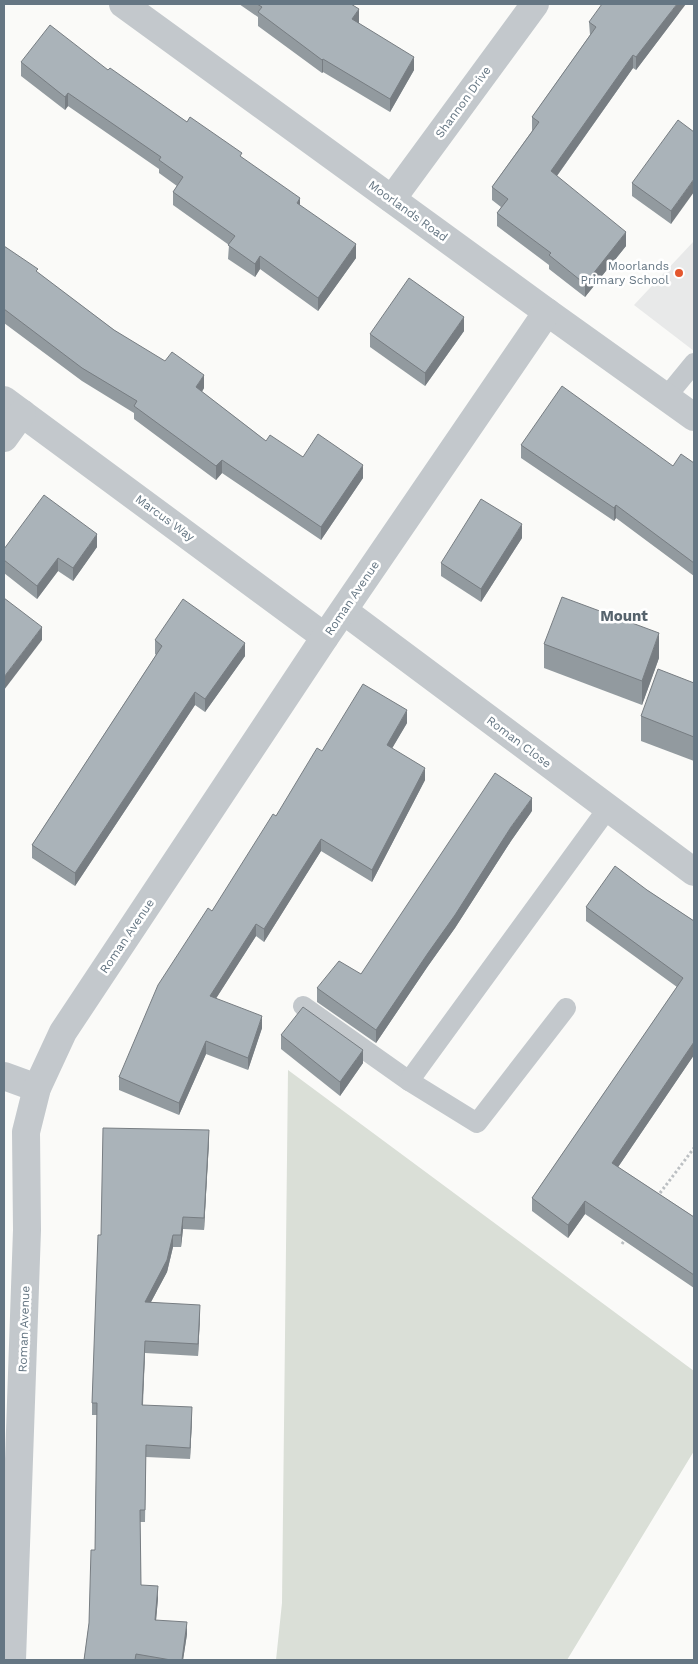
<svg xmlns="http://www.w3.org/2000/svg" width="698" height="1664" font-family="'Work Sans',sans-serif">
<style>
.built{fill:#e8e9e9}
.green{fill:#dadfd7}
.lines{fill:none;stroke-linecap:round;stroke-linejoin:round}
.path{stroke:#bbbfc2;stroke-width:3;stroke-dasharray:2.5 2.5;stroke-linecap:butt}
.lane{stroke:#c3c8cc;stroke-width:20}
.street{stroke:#c3c8cc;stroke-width:28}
.wall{fill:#929a9f}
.shaded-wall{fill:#777d82}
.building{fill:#aab3b9;stroke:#777d82}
.poi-dot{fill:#e4572e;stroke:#fff;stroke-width:2}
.labels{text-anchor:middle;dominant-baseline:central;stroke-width:5;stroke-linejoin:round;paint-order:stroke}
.street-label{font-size:12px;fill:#657683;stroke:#fff}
.poi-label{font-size:12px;fill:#657683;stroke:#fff;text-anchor:end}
.quarter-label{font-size:15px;font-weight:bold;fill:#57646e;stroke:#fff}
</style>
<rect width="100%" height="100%" fill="#fafaf8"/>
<path class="built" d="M694,241v110l-60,-46z"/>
<path class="green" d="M288,1070l406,301v80l-127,209h-291l6,-57z"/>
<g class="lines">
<g class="path">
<path d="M657,1197l37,-49"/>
<path d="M622,1244l4,-6"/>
</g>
<g class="lane">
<path d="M667,396l27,-33"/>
<path d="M303,1006l106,75"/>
<path d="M566,1008l-89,115 -68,-42 199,-273"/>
</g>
<g class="street">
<path d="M123,4l424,308 147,105"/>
<path d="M392,199l143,-195"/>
<path d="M4,400l321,237"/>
<path d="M4,438l18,-25"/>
<path d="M344,611l350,261"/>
<path d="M4,1076l33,12"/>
<path d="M12,1660l15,-430 -1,-98 11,-44 26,-56 262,-395 222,-325"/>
</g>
</g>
<g class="wall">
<path d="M239,4h112l8,19h-1l56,47 -24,42 -67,-40 -1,1 -64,-47v-9z"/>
<path d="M679,13l-43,57 -3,-2 -76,108 69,70 -41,51 -36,-28v-4l-52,-39v-13l4,-6 -9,-7v-13l40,-56v-14l58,-82 -1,-13z"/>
<path d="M21,62l87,8 134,88 58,47 56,53 -38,53 -58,-42 -5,8 -27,-18 1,-14 -56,-40v-13l4,-6 -18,-13v-4l-91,-63 -3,4 -44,-34z"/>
<path d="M694,132l-23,92 -39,-28v-13z"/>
<path d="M4,246l34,27 76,57 90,58 -2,4 64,49 37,16 60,21 -42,62 -99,-67 -6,7 -82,-61v-6l-52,-32 -78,-58z"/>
<path d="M464,331l-39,55 -55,-39v-13z"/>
<path d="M521,445l152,21 21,-3v113l-78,-58 -2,3 -93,-63z"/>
<path d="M522,538l-41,64 -40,-26v-13z"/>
<path d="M97,547l-24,34 -15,-10 -21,28 -33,-26v-24z"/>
<path d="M155,640l90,16 -40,56 -10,-7 -120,181 -43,-28v-13l124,-190 -1,-1z"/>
<path d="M544,644l115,14 -17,47 -98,-37z"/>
<path d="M694,683v78l-53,-20v-25z"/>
<path d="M407,723l-15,25 33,32 -53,102 -51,-31 -57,91 -8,-6 -40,62 46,30 -14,42 -42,-16 -27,61 -60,-25v-13l93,-166 64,-95 46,-65z"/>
<path d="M532,811l-21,30 -56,87 -27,38 -52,77 -59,-41v-14l44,-14z"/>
<path d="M647,890l47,31v134l-76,112 76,50v71l-109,-74 -17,24 -36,-27v-13l145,-211 -91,-66v-14z"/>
<path d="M281,1035l82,28 -23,33 -59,-47z"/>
<path d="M209,1141l-5,89 -21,-1 -2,18h-8l-6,25 -16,30 49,14 -2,40 -53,-3 -2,52 49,14 -2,40 -44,-2 -1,65h-5l1,63 17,13 -2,22 31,14 -4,26h-99l5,-37 6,-73 2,-135h-5v-12l9,-168z"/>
</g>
<g class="shaded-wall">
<path d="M677,4h9l-50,66v-13z"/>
<path d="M359,9v14l-7,10v-14z"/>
<path d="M633,55v13l-82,116v-13z"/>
<path d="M414,57v13l-24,42v-13z"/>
<path d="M323,59v13l-1,1v-13z"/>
<path d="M68,93v13l-3,4v-13z"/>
<path d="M694,179v13l-23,32v-13z"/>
<path d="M300,198v13l-3,-8z"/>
<path d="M626,232v14l-41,51v-13z"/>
<path d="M356,244v14l-38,53v-13z"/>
<path d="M260,256v13l-5,8v-13z"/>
<path d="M464,317v14l-39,55v-13z"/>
<path d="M204,375v13l-8,12v-13z"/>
<path d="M222,460v13l-6,7v-14z"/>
<path d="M363,465v13l-42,62v-13z"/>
<path d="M616,505v13l-2,3v-13z"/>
<path d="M522,524v14l-41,64v-13z"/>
<path d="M97,534v13l-24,34v-13z"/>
<path d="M58,558v13l-21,28v-13z"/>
<path d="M42,627v13l-38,50v-13z"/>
<path d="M659,633v25l-17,47v-24z"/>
<path d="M245,643v13l-40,56v-13z"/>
<path d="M195,692v13l-120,181v-13z"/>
<path d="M407,710v13l-20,34v-12z"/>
<path d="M425,768v12l-53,102v-12z"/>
<path d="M532,798v13l-21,30 -56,87 -27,38 -52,77v-13l135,-203z"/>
<path d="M321,839v12l-57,91v-13z"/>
<path d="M256,924v12l-46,72v-12z"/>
<path d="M262,1016v12l-14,42v-12z"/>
<path d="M206,1041v13l-27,61v-12z"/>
<path d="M694,1042v13l-82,121v-13z"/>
<path d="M363,1050v13l-23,33v-14z"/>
<path d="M209,1130v11l-5,89v-12z"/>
<path d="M585,1201v13l-17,24v-13z"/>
<path d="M183,1217v12l-2,18v-12z"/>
<path d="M173,1235v12l-6,25 -22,41v-11z"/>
<path d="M200,1305v11l-2,40v-12z"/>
<path d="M145,1341v12l-3,63v-11z"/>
<path d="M192,1407v12l-2,40v-11z"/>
<path d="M158,1586v12l-3,34v-12z"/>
<path d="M187,1622v12l-4,26h-1z"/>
</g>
<g class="building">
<path d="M257,4h94l8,5 -7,10 62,38 -24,42 -67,-40 -1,1 -64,-48 4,-5z"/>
<path d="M602,4h75l-41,53 -3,-2 -82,116 75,61 -41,52 -36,-29 2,-2 -54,-40 11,-14 -16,-12 47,-65 -7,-5 64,-90 -7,-5z"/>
<path d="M50,25l58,45 2,-2 77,54 3,-5 52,36 -2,3 60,42 -3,5 59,41 -38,54 -58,-42 -5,8 -27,-19 7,-9 -62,-44 10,-15 -24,-17 2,-3 -93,-64 -3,4 -44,-35z"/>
<path d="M678,120l16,12v47l-23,32 -39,-28z"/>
<path d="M4,246l34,23 -2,2 78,59 51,31 7,-9 32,23 -8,12 70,54 4,-6 33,22 15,-23 45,31 -42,62 -99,-67 -6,6 -82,-60 3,-5 -55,-33 -78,-59z"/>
<path d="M409,278l55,39 -39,56 -55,-39z"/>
<path d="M562,386l111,80 8,-12 13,9v100l-78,-58 -2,3 -93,-63z"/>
<path d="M44,495l53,39 -24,34 -15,-10 -21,28 -33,-26v-11z"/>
<path d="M481,499l41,25 -41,65 -40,-26z"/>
<path d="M562,597l97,36 -17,48 -98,-37z"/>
<path d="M4,598l38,29 -38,50z"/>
<path d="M183,599l62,44 -40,56 -10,-7 -120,181 -43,-28 130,-199 -7,-6z"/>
<path d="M658,669l36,14v54l-53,-21z"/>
<path d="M363,684l44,26 -20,35 38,23 -53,102 -51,-31 -57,90 -8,-5 -46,72 52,20 -14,42 -42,-17 -27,62 -60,-26 39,-92 50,-77 4,3 61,-97 3,2 41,-68 5,3z"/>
<path d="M495,773l37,25 -21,29 -56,88 -27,38 -52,77 -59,-42 22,-27 22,13z"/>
<path d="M615,866l32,24 47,31v121l-82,121 82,54v58l-109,-74 -17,24 -36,-27 151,-220 -97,-71z"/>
<path d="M303,1007l60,43 -23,32 -59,-47z"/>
<path d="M103,1128l106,2 -5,88 -21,-1 -2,18h-8l-6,25 -22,42 55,3 -2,39 -53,-3 -3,64 50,2 -2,41 -44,-3 -1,65h-5l1,75 17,1 -3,34 32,2 -5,38h-11l-35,-6 -1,6h-51l5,-37 2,-73h4l2,-147h-5l6,-168h3z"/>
</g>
<circle class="poi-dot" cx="679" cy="273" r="5"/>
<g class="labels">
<g class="street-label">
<text transform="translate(463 102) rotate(-54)">Shannon Drive</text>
<text transform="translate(408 211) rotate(36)">Moorlands Road</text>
<text transform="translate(165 518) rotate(36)">Marcus Way</text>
<text transform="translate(352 598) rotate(-56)">Roman Avenue</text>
<text transform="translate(519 742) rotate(37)">Roman Close</text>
<text transform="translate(127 936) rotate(-56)">Roman Avenue</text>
<text transform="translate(24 1329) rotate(-88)">Roman Avenue</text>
</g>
<g class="poi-label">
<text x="669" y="266">Moorlands<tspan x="669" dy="14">Primary School</tspan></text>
</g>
<g class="quarter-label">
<text x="624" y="616">Mount</text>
</g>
</g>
<rect width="698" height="1664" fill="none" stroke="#657683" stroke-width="10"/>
</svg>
